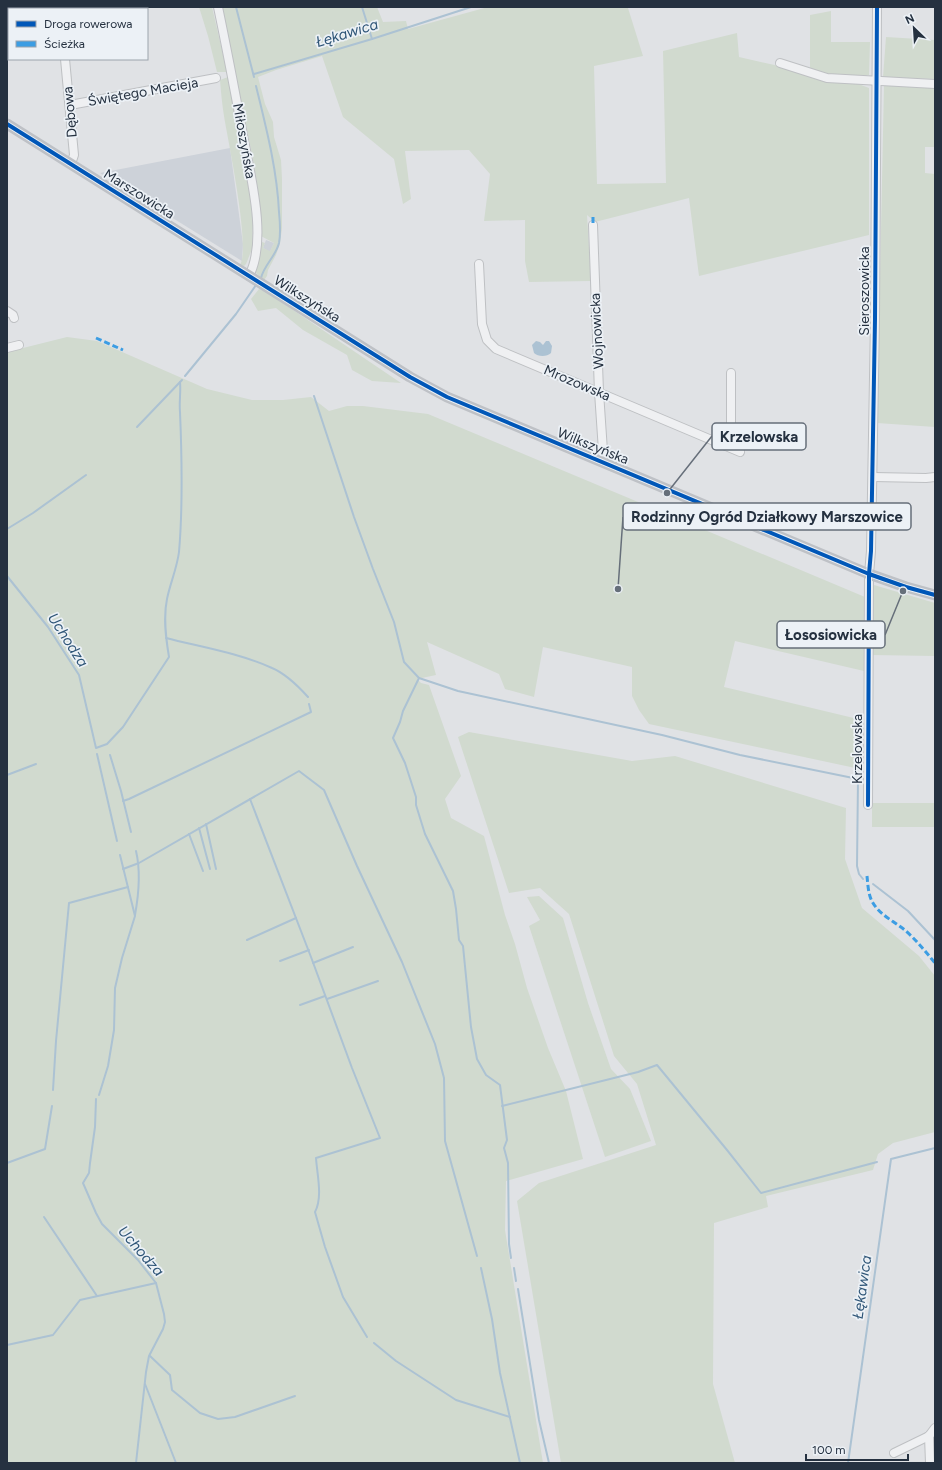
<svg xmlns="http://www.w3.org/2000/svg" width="942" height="1470" font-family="Figtree,sans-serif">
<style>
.built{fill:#cdd2d9}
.green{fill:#d1dacf}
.water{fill:#acc2d3}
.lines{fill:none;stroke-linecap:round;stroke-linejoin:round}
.stream{stroke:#acc2d3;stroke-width:2}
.street-casing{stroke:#bec0c3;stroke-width:10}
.street{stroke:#eff0f2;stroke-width:8}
.secondary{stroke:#bec1c6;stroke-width:11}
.quiet{stroke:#3c9de3;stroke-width:3;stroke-dasharray:6 3;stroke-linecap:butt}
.cycleway-casing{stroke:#ecf1f6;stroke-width:6}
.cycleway{stroke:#0057b8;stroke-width:4}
.labels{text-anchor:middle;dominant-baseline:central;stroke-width:3.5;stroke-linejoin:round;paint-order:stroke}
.street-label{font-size:14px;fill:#253140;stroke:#ecf1f6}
.water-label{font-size:15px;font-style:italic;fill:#2d5476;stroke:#ecf1f6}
.leader{fill:none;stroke:#666f7a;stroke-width:1.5}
.callout-dot{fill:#666f7a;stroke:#ecf1f6;stroke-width:1.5}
.callout{fill:#ecf1f6;stroke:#666f7a;stroke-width:1.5}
.callout-label{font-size:15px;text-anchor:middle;font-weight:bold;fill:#253140}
</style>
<rect width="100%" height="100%" fill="#e0e2e5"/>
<g class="built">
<path d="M230,148l13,96 -1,17 -142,-88z"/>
<path d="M266,240l8,3 -4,9 -7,-4z"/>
</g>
<g class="green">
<path d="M199,7h13l15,65h-10l-9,-36z"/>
<path d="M220,7h157l6,15 23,-1 2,8 80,-22h142l-2,1 15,48 -49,10 3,118 69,-1 -3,-132 74,-18 2,24 40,9 36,13 18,4h23l13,5v147l-170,41 -10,-78 -94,24 -8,-7 4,66 -62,1 -4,-21v-41l-41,1 6,-47 -21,-24 -64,1 6,48 -8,5 -9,-45 -51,-42 -21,-61 -46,14 -18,7 7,27 8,18 1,15 7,23 1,19v49l-2,15 -4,12 -8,15 -1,6 -3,4 -8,-7 3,-32 6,2 -2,5 7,3 4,-8 -15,-8c3,-44 -9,-90 -18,-133 -8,-31 -14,-63 -21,-95z"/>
<path d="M831,11v31h39l-1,33c-20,5 -40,0 -59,-6v-54z"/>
<path d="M886,37l49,3v39l-52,-2z"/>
<path d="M228,77l19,94 6,52 -1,26 -6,15 -2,2 -4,-1c11,-17 -12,-124 -16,-149 -2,-12 -3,-24 -4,-36z"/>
<path d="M884,85l51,2v60h-10v26l10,1v253l-58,-4z"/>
<path d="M259,289l6,2 136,92 -29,-2 -20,-11 -5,-15 -44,-25 -27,-22 -18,3 -7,-12z"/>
<path d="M67,337l30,4 110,48 45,11h31l28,-3 18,14 18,-5h16l65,8 437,183 -1,74 -129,-30 -11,46 138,33 -2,49 -211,-45 -10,-14 -7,-14v-29l-89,-20 -9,50 -29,-8 -6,-15 -72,-32 9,33 -19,4 4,4 8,2 32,91 -16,23 6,19 33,18 21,79 10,29 12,44 21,60 18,43 17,68 -77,22 -1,49 38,233h-536v-1111z"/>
<path d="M874,585l61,18v53l-64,-1 2,-68z"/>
<path d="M469,732l163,29 43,-5 171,52 -1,51 17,49 57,48 16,20v156l-42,11 -15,11 -5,16 -107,26 2,11 -54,16 -1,161 22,79h-174l-44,-262 22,-18 117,-38 -19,-61 -23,-28 -45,-142 -29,-26 -31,5 -51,-156z"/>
<rect x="872" y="803" width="63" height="24"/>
<path d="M539,896l24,22 25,85 23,66 19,20 21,52 -46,16 -76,-231 11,-6 -13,-23z"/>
</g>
<path class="water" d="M536,341l4,1 3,3 3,-4h3l3,5 -1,7c-4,4 -13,4 -17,0l-2,-8z"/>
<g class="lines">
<g class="stream">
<path d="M236,7l18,70"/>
<path d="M362,7l10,32"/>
<path d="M254,74l118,-35 99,-32"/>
<path d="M256,86c10,41 21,83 23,126 1,10 2,21 0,31 -3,13 -15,22 -18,35"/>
<path d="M185,376l51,-62 20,-29"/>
<path d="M314,396l40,121 19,52 21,53 10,40 15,16 -16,33 -3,11 -7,16 12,25 11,34v8l9,29 28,57 3,18 3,31 4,6 8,81 6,32 9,16 14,10 7,55 -3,8 4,15 1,81 2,14"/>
<path d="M137,427l45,-47"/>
<path d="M7,529l26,-16 53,-38"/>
<path d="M7,576l41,51 31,48 17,73 11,-4 16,-17 46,-70c-3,-18 -6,-39 -2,-58 3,-15 10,-31 12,-47 4,-46 3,-93 1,-140 -1,-10 1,-20 0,-30"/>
<path d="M166,638c35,9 73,15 106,30 12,5 27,19 36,29"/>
<path d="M419,678l39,13 204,44 78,20 118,24 -1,87 2,8 4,5"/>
<path d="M97,754l20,87"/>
<path d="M110,755l11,36 10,41"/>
<path d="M7,775l29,-11"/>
<path d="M250,799l61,158 41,111 28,70 -64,20c1,16 7,39 -1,54l10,35 18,50 24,40"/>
<path d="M123,801l6,-2 182,-87 -2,-8"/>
<path d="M206,824l10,45"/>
<path d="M199,828l11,41"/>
<path d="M189,834l14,37"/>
<path d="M123,869l16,-6 160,-92 25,19 33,76 45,96 33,82 9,34 1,63 32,115"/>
<path d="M873,884l35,27 27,29"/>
<path d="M135,915c4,-22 6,-43 1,-64"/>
<path d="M247,940l49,-22"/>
<path d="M280,961l29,-11"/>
<path d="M313,963l40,-16"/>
<path d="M327,999l51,-18"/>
<path d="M300,1005l25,-9"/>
<path d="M53,1090l3,-49 13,-138 59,-16"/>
<path d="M99,1095l9,-29 6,-36 1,-42 7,-30 13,-42 -15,-61"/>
<path d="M96,1099l-1,28 -5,36 -1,10 -6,10 13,30 6,11 36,36 18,23 8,31 1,8 -2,7 -14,27 -3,16 -10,91"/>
<path d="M502,1106l136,-34 19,-7 70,85 34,43 116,-31"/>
<path d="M7,1163l38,-14 7,-43"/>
<path d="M44,1217l53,79"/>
<path d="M481,1268l11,51 8,54 20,90"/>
<path d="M514,1268l2,13"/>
<path d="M518,1289l21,131 10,43"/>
<path d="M374,1343l22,18 60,39 54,17"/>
<path d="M7,1345l46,-10 27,-35 76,-17"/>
<path d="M150,1356l20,19 2,15 28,23 18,6 17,-2 60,-21"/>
<path d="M145,1384l31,79"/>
<path d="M848,1463l43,-304 44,-11"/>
</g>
<defs>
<g id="street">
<path d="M29,7v2"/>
<path d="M218,7c9,43 17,85 25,128 7,39 25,104 6,141"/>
<path d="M7,38l2,-1"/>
<path d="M65,59l9,96 -3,9"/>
<path d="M780,63l47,15 108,6"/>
<path d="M70,105l146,-27"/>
<path d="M593,225l6,167 4,59 -4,9"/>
<path d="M479,264l3,60 5,16 9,9 244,103"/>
<path d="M7,311l6,4 1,3"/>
<path d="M7,348l12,-3"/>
<path d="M726,446l5,-9v-64"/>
<path d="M873,477l53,1 9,-1"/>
<path d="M868,805l1,-231 2,-23 4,-232 2,-312"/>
<path d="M929,1436l1,27"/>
<path d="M929,1436l6,-8"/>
<path d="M894,1453l35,-17"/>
</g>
</defs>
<use href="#street" class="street-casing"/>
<use href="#street" class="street"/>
<path class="secondary" d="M7,124l403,253 37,20 422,177 37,13 29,8"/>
<g class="quiet">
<path d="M593,217v8"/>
<path d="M96,338l27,12"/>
<path d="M867,876c1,9 1,19 6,27 7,12 22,19 33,28 11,10 20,21 29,32"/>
</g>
<defs>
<g id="cycleway">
<path d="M7,124l403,253 37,20 422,177 37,13 29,8"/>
<path d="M868,805l1,-231 2,-23 4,-232 2,-312"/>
</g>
</defs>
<use href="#cycleway" class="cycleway-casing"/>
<use href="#cycleway" class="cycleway"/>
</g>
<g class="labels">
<g class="street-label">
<text transform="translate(143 92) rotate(-10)">Świętego Macieja</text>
<text transform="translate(70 112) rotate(-95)">Dębowa</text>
<text transform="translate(244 141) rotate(80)">Miłoszyńska</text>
<text transform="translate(139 194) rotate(32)">Marszowicka</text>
<text transform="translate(864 291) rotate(-90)">Sieroszowicka</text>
<text transform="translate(307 299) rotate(32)">Wilkszyńska</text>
<text transform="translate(597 331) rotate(-93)">Wojnowicka</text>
<text transform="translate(577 383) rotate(23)">Mrozowska</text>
<text transform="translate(593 446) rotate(22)">Wilkszyńska</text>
<text transform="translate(857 749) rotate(-90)">Krzelowska</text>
</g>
<g class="water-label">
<text transform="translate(347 33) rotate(-17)">Łękawica</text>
<text transform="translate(68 640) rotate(57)">Uchodza</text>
<text transform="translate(141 1251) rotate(49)">Uchodza</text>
<text transform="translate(862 1287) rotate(-82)">Łękawica</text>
</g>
</g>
<path class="leader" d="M667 493L712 436M618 589L623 517M903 591L885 635"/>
<g class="callout-dot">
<circle cx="667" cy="493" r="4"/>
<circle cx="618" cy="589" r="4"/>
<circle cx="903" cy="591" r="4"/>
</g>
<g class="callout">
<rect x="712" y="423" width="94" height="27" rx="4"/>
<rect x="623" y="503" width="288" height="27" rx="4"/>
<rect x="777" y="621" width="108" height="27" rx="4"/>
</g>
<g class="callout-label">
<text x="759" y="442">Krzelowska</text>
<text x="767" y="522">Rodzinny Ogród Działkowy Marszowice</text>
<text x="831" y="640">Łososiowicka</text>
</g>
<rect width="942" height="1470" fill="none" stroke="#253140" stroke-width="16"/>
<rect x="8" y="8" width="140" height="52" fill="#ecf1f6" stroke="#9ca4ad"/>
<rect x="16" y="21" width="20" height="6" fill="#0057b8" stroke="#9ca4ad"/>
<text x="44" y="28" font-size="12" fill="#253140">Droga rowerowa</text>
<rect x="16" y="41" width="20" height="6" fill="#3c9de3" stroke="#9ca4ad"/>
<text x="44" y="48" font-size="12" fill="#253140">Ścieżka</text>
<g transform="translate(914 28) rotate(335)" stroke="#ecf1f6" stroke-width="3" paint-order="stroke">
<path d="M0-3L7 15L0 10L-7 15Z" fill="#253140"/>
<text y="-6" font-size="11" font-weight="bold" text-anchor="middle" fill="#253140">N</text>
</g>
<path d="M806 1454v6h102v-6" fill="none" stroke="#253140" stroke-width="2"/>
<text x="812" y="1454" font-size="12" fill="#253140" stroke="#ecf1f6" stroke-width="3" paint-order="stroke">100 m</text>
</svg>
